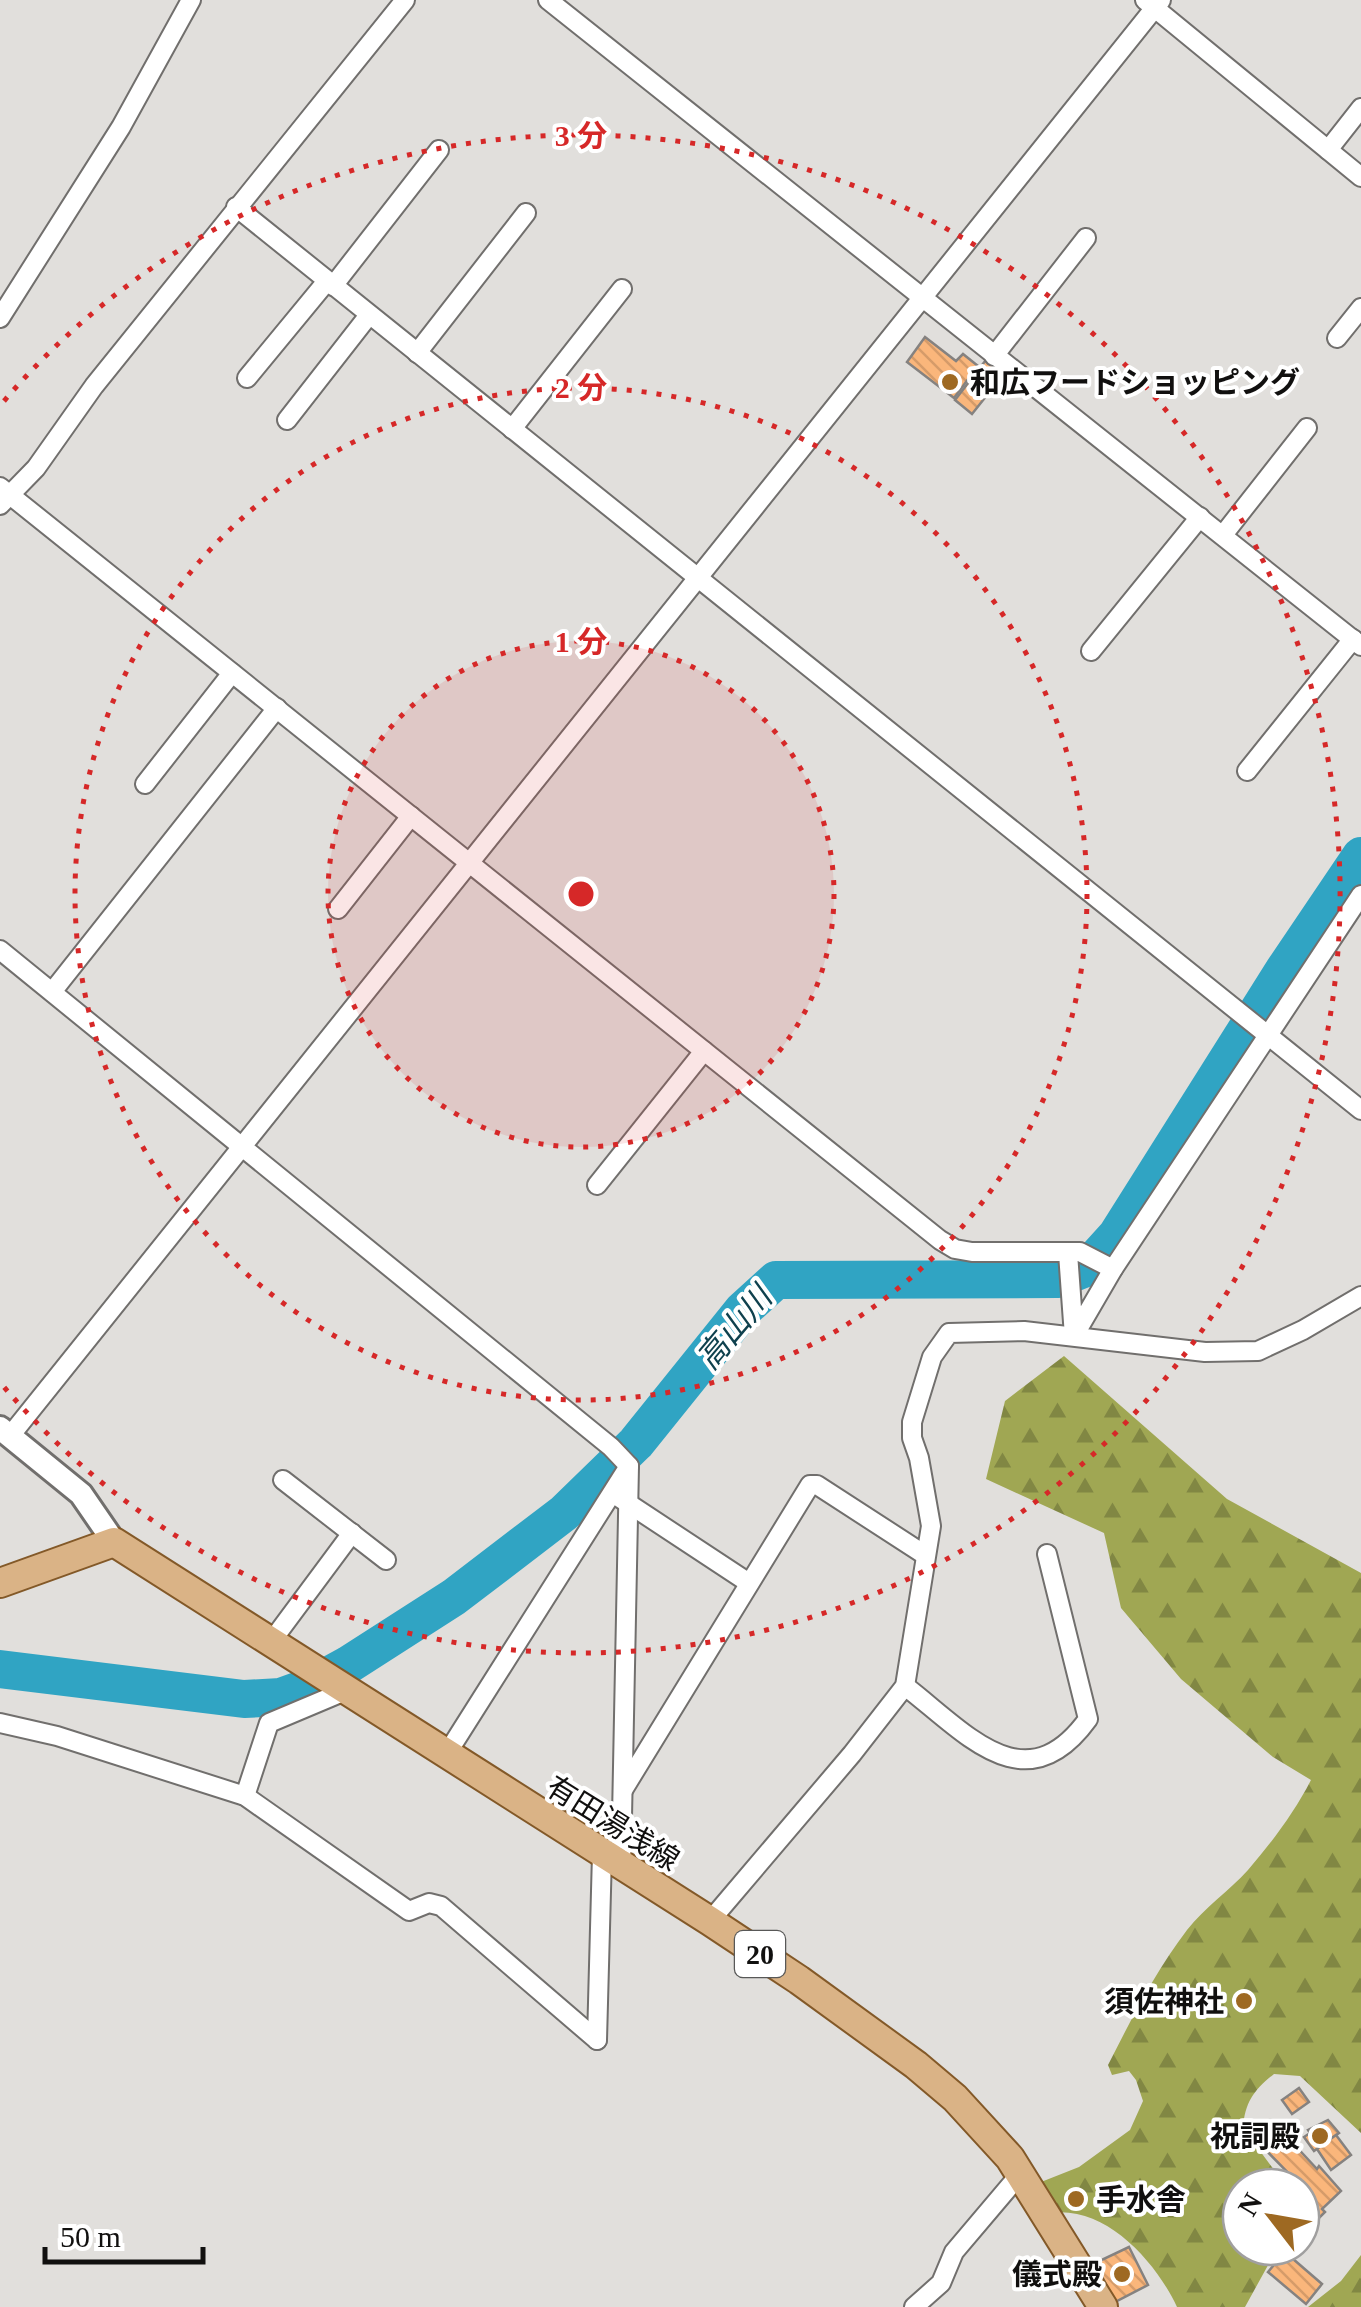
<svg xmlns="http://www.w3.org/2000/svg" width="1361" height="2307" font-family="'Times New Roman','Noto Sans JP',serif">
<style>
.forest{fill:url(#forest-firs)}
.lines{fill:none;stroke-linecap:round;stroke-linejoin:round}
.river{stroke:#30a4c3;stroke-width:38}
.building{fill:url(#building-back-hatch);stroke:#858280;stroke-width:2.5}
.minor-casing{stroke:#716f6d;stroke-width:22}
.secondary-casing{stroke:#716f6d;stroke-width:28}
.primary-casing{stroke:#835928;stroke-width:32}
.minor{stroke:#fff;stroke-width:18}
.secondary{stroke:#fff;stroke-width:22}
.primary{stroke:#dab386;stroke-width:28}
.ring{fill:none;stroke:#d62828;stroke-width:5;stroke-dasharray:5 10}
.poi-dot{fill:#9e6922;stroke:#fff;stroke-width:4}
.labels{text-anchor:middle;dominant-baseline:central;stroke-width:8;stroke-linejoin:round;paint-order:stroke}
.shield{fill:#fff;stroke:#585857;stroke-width:2.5}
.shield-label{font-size:28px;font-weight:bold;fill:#11100f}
.poi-label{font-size:30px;font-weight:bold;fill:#11100f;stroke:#fff;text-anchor:end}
.street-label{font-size:30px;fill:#11100f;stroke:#fff}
.water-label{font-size:32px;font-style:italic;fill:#0f414e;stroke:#fff}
.centre{fill:#d62828;stroke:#fff;stroke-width:5}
.ring-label{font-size:30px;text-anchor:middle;font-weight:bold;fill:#d62828;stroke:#fff;stroke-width:8;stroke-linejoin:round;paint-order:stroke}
</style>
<defs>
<pattern id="forest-firs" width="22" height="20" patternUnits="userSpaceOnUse" patternTransform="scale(2.5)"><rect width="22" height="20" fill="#a0a753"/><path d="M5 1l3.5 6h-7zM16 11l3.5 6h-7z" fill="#818743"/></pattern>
<pattern id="building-back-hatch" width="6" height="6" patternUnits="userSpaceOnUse" patternTransform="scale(2.5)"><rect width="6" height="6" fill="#fab67b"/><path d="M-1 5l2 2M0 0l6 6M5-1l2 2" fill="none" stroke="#d59b69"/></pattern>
</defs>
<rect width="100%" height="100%" fill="#e1dfdc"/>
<g class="forest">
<path d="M1064,1356l163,143 134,74v560l-61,-57 -26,-2c-20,16 -29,28 -31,54l40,54 -1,5h-41v60h37l-33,60h-68c-21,-45 -71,-102 -127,-94l-14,-29 43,-17 51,-37 13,-29 -7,-21 -7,-9 -17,4 -4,-10c24,-47 47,-93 79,-135 18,-23 42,-39 61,-60 24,-28 46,-57 63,-90l-38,-23 -92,-78 -60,-71 -17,-75 -118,-54 19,-78z"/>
<path d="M1361,2255v52h-53l33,-26z"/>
</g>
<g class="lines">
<path class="river" d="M0,1669l244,30 37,-2 25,-9 42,-23 106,-68 110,-84 72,-70 107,-133 33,-30 282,-1 30,-12 29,-32 167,-265 77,-114"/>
</g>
<g class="building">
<path d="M925,337l31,24 7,-7 15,12 -24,32 -47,-36z"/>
<path d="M989,356l18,14 -35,44 -17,-14z"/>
<path d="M1299,2088l10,14 -17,12 -10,-14z"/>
<path d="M1328,2120l11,13 -25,18 -10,-14 6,-4 -2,-3z"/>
<path d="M1268,2123l20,21 3,-3 26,28 2,-3 22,25 -19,18 3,3 -8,8 -3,-3 -6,6 -7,-7 -1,-31 -47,-48z"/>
<path d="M1336,2135l15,20 -20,15 -14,-21z"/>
<path d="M1129,2247l19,38 -33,17 -20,-39z"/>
<path d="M1285,2252l37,32 -16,20 -38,-32z"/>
</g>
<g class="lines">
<defs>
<g id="minor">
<path d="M548,0l813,646"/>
<path d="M1145,0l216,177"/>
<path d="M1328,150l33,-42"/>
<path d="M236,207l1125,903"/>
<path d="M333,286l106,-136"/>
<path d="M0,318l121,-191 70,-127"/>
<path d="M1337,338l24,-30"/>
<path d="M417,353l109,-140"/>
<path d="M994,356l92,-118"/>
<path d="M247,378l80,-97"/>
<path d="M287,420l82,-105"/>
<path d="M512,429l110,-140"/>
<path d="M0,487l940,753 15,9 17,3h108l33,17"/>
<path d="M0,505l36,-37 58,-82 311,-386"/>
<path d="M1223,535l84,-107"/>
<path d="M1091,651l109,-134"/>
<path d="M1247,771l106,-132"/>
<path d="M145,784l87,-111"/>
<path d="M338,909l73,-93"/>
<path d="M0,950l611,497 18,19 -8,401"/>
<path d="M52,992l225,-284"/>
<path d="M597,1185l107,-134"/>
<path d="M1068,1253l6,83 39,-67 248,-374"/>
<path d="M10,1436l1151,-1436"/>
<path d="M283,1480l103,80"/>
<path d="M620,1498l129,85"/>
<path d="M271,1642l81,-109"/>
<path d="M905,1686c60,46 120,120 183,33l-41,-165"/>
<path d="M0,1723l57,13 188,60 164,115 20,-8 12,3 156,134"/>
<path d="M446,1755l183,-289"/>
<path d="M623,1790l187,-305h7l108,70"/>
<path d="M245,1796l24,-73 76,-32"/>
<path d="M710,1921l142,-167 53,-68 26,-160 -12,-68 -7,-20v-16l20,-65 17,-24 75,-2 181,21 53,-1 45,-21 58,-34"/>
<path d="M597,2040l5,-186"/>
<path d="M914,2307l27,-24 13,-31 66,-78"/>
</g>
<path id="secondary" d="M0,1428l81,66 33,48"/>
<path id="primary" d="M0,1583l114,-41 596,379 89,59 117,85 39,33 55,60 93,149"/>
</defs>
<use href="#minor" class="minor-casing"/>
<use href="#secondary" class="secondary-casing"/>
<use href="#primary" class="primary-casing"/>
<use href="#minor" class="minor"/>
<use href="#secondary" class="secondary"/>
<use href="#primary" class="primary"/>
</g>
<circle cx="581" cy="894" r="253" fill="#d62828" fill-opacity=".12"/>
<g class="ring">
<circle cx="581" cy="894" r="253"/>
<circle cx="581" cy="894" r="506"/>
<path d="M4 401A759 759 0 1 1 4 1387"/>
</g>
<g class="poi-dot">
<circle cx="950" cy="382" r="10"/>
<circle cx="1244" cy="2001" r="10"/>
<circle cx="1320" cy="2136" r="10"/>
<circle cx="1076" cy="2199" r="10"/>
<circle cx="1122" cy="2274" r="10"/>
</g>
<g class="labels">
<rect class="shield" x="735" y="1931" width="50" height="46" rx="8"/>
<g class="shield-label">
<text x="760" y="1954">20</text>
</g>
<g class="poi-label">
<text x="970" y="382" text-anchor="start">和広フードショッピング</text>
<text x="1224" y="2001">須佐神社</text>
<text x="1300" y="2136">祝詞殿</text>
<text x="1096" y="2199" text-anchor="start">手水舎</text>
<text x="1102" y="2274">儀式殿</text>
</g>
<g class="street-label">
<text transform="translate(613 1823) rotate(32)">有田湯浅線</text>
</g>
<g class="water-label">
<text transform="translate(734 1328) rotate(-50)">高山川</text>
</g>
</g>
<circle cx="581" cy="894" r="15" class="centre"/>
<g class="ring-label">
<text x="581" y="146">3 分</text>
<text x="581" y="398">2 分</text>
<text x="581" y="652">1 分</text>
</g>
<g transform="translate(1271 2217) rotate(301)"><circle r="48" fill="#ffffff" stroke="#a09f9f" stroke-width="2.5"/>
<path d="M0-8L18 38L0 25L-18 38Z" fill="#9e6922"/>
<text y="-15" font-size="28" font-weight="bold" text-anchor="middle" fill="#11100f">N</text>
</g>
<path d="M45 2247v15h158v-15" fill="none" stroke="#11100f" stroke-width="5"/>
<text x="60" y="2247" font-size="30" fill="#11100f" stroke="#ffffff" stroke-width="8" paint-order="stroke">50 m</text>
</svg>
